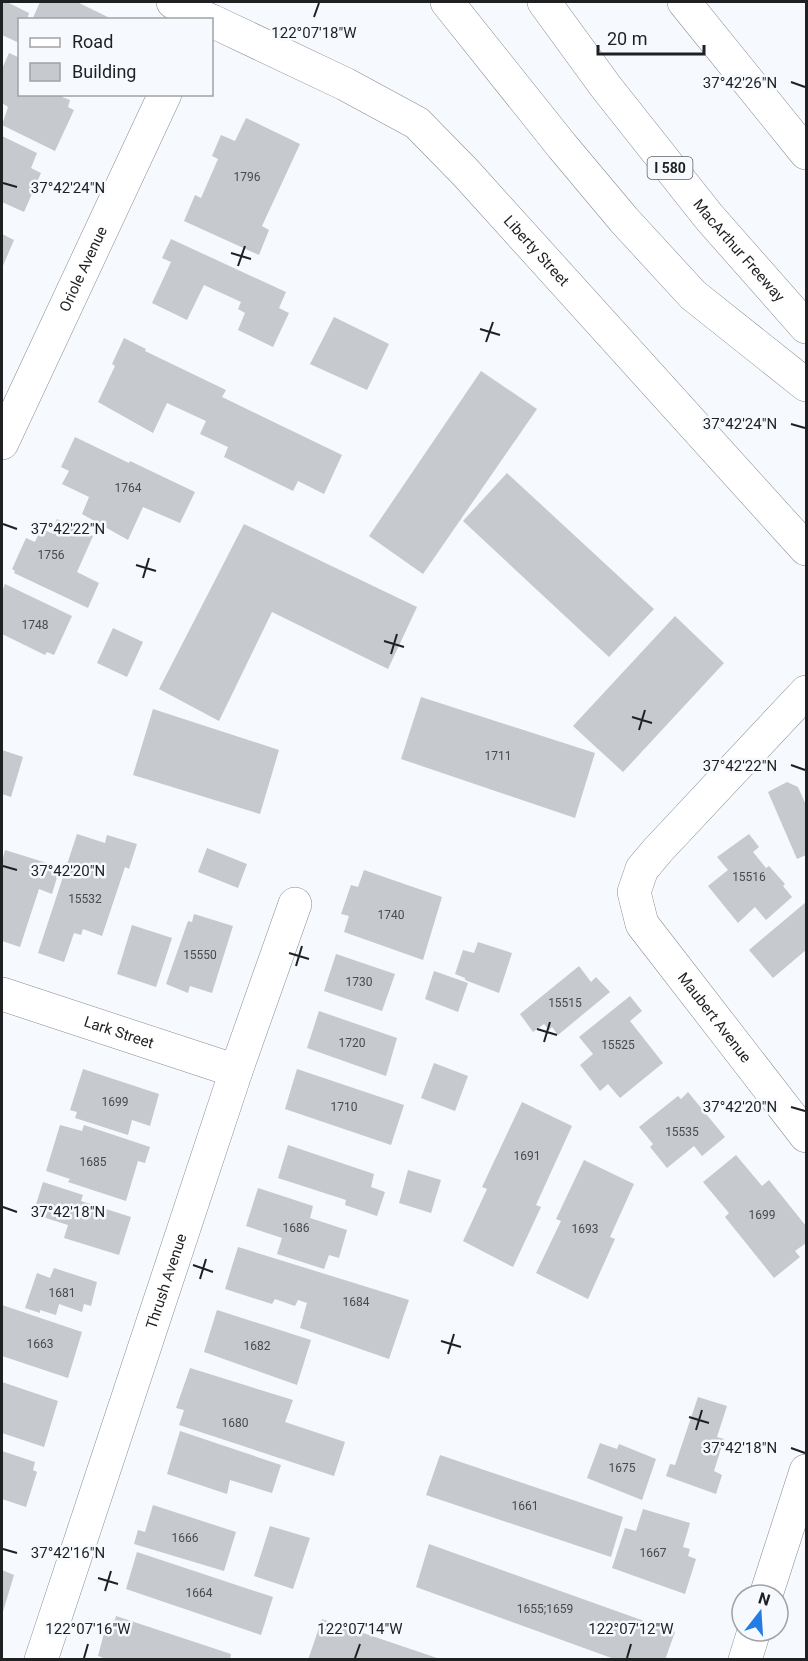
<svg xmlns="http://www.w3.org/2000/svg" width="808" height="1661" font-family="Roboto,sans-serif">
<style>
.building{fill:#c6c9ce}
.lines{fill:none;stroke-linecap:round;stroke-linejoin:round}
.minor-casing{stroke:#898c90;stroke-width:34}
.highway-casing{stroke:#898c90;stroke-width:34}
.minor{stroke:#fff;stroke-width:33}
.highway{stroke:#fff;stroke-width:33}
.ticks{fill:none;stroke:#1f2021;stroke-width:2}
.labels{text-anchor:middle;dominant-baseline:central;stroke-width:5;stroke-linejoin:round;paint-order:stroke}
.number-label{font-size:12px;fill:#494a4c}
.shield{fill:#f6f9fd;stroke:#606163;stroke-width:1.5}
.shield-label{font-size:14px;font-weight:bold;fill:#1f2021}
.street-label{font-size:15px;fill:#1f2021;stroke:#f6f9fd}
.ticks-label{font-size:15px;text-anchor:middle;fill:#1f2021;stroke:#f6f9fd;stroke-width:5;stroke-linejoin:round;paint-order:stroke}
</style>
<rect width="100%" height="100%" fill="#f6f9fd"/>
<g class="building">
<path d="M2,2h5l22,11 -2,7h-7v16l-3,6 -15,-7z"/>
<path d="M40,2h37l37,18h-82z"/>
<path d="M9,53l11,5v36h43l-1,3 8,3 -2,7 6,3 -19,41 -53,-26 6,-18 -6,-4v-34z"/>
<path d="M246,118l54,26 -38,82 7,4 -10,25 -75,-34 11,-26 6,3 17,-39 -6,-3 9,-21 14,6z"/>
<path d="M2,136l35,17 -6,15 10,5 -17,39 -22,-10z"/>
<path d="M2,234l12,6 -12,28z"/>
<path d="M171,239l115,53 -7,16 10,5 -16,34 -35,-17 7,-17 -7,-4 3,-7 -37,-17 -17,35 -35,-17 19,-41 -9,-4z"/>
<path d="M334,317l55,27 -22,46 -57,-26z"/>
<path d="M124,338l22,11 -1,2 81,39 -4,7 120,58 -18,39 -26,-13 -5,10 -69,-34 4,-10 -28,-13 6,-13 -39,-18 -14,30 -55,-31 17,-36 -3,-2z"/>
<path d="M481,371l56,38 -114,165 -54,-38z"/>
<path d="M75,437l54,26 1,-2 65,31 -15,31 -37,-16 -15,33 -46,-26 7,-17 -27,-13 7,-13 -8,-4z"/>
<path d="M507,473l147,136 -45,48 -146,-136z"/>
<path d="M57,519l36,17 -16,36 22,11 -11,25 -74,-35 1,-2 -3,-2 14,-31 9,4 6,-14 10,5z"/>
<path d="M244,524l173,83 -29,62 -116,-57 -53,109 -60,-32z"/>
<path d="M5,584l67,32 -18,39 -7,-3 -2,3 -43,-21v-43z"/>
<path d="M675,616l49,47 -101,109 -50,-46z"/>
<path d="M113,628l30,14 -16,35 -30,-14z"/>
<path d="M421,697l174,56 -20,65 -174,-59z"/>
<path d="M153,709l126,41 -19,64 -127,-39z"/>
<path d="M2,750l21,7 -12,40 -9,-3z"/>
<path d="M787,782l11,5 8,18v50l-9,4 -29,-67z"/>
<path d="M77,834l28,9 2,-8 30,9 -8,25 -4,-2 -23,69 -19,-7 -2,6 -7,-2 -10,29 -26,-9z"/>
<path d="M749,834l10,13 -6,5 13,16 3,-2 16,18 -2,2 9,11 -26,23 -11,-13 -17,16 -30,-37 20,-16 -11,-13z"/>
<path d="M207,848l40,16 -9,24 -40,-16z"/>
<path d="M5,850l55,17 -8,27 -13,-5 -19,58 -18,-6v-79z"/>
<path d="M364,870l78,27 -19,63 -79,-28 5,-16 -8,-2 10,-29 7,2z"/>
<path d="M806,902v48l-33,28 -24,-28z"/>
<path d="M194,914l39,12 -21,67 -22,-7 -2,7 -22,-9 22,-63 4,1z"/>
<path d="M132,925l40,13 -16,49 -39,-13z"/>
<path d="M478,942l34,11 -13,40 -34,-13v-2l-10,-4 8,-24 11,3z"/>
<path d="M336,954l59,20 -13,37 -58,-20z"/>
<path d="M579,966l12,16 5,-5 14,15 -52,43 -6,-8 -3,3 -5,-6 -11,8 -13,-18z"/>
<path d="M434,971l34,12 -10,29 -33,-13z"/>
<path d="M630,996l12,15 -12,10 33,42 -43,35 -12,-14 -8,7 -20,-26 13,-11 -14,-17z"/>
<path d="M319,1011l78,27 -11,38 -79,-28z"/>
<path d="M434,1063l34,13 -13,35 -34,-13z"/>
<path d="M83,1069l76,25 -9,32 -18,-6 -4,15 -53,-17 2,-6 -7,-2z"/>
<path d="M297,1069l107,36 -13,40 -106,-36z"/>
<path d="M688,1092l37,45 -23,19 -8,-10 -27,22 -17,-21 3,-3 -14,-17 39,-31 3,3z"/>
<path d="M522,1102l50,24 -36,79 5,2 -28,60 -50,-26 24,-52 -5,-2z"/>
<path d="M60,1125l22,6 2,-6 66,22 -5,16 -7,-2 -12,40 -58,-19 2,-3 -24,-8z"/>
<path d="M288,1145l86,29 -3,13 14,5 -8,24 -32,-11 1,-5 -68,-22z"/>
<path d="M736,1155l26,31 7,-6 37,46v17l-11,8 5,6 -26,21 -49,-61 4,-4 -26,-31z"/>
<path d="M584,1160l50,24 -24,53 5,2 -27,60 -52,-26 25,-52 -5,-2z"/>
<path d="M408,1170l33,10 -10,33 -32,-10z"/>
<path d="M43,1182l40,13 -2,6 50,16 -12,38 -55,-17 4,-13 -35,-11z"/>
<path d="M258,1188l55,18 -3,12 37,12 -8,28 -10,-3 -5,14 -47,-15 5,-16 -36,-12z"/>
<path d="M238,1247l171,53 -20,59 -89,-31 7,-25 -9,-3 -3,6 -20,-7 -3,5 -47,-15z"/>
<path d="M54,1268l43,14 -6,24 -7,-2 -2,8 -23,-8 -3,11 -16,-5v3l-15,-5 12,-35 13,5z"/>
<path d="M2,1305l80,27 -14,46 -66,-22z"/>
<path d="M217,1310l94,30 -14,45 -93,-33z"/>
<path d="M190,1368l103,32 -8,22 60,20 -11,34 -155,-51 5,-15 -8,-2z"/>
<path d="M2,1382l56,19 -14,46 -42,-14z"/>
<path d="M698,1397l29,9 -10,31 7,2 -10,32 8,4 -6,19 -50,-18 4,-12 5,1z"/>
<path d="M180,1431l101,34 -9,28 -42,-13 -3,14 -60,-20z"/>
<path d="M600,1443l17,6 2,-5 37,15 -14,41 -55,-22z"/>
<path d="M2,1451l33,11 -2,8 4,2 -11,35 -24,-8z"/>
<path d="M440,1455l183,62 -12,40 -185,-62z"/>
<path d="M153,1505l83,27 -12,39 -90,-27 4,-14 7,2z"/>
<path d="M643,1509l47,14 -7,24 7,2 -2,7 8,3 -11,35 -73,-26 13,-40 11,3z"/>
<path d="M270,1526l40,12 -17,51 -39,-13z"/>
<path d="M429,1544l246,88 -10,28h-48l-201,-73z"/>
<path d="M137,1552l136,45 -12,38 -135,-46z"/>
<path d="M2,1570l12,5 -12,40z"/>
<path d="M116,1616l115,38 -1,6h-121l-11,-4 6,-23 7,1z"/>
<path d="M322,1619l118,40 -1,1h-131z"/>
</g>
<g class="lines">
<defs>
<g id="minor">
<path d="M173,2l36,18"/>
<path id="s1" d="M212,21l133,63 72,39 48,49 341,377"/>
<path id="s2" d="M2,443l163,-349"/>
<path id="s3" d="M806,692l-148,158 -16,19 -8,23 8,32 164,212"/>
<path id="s4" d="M2,994l234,77"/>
<path d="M766,1595l40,-124"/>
<path id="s5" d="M41,1660l195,-589 59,-167"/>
<path d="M745,1660l9,-29"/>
</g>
<g id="highway">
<path d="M447,2l115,144 62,74 69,75 113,90"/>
<path id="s6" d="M544,2l62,85 103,130 97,110"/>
<path d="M684,2l122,151"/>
</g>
</defs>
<use href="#minor" class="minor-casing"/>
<use href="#highway" class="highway-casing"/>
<use href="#minor" class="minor"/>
<use href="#highway" class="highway"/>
</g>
<path class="ticks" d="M314,17l5,-14M791,82l14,5M3,183l14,4M231,253l20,6M238,266l7,-20M480,329l20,6M486,342l7,-20M791,424l14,4M3,524l14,5M136,565l20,6M143,578l6,-20M384,641l20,6M391,654l6,-20M632,717l20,6M639,730l6,-20M791,765l14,5M3,866l14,4M289,953l20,6M296,966l6,-20M537,1029l20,6M544,1042l6,-20M791,1107l14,4M3,1207l14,5M193,1265l20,7M200,1279l6,-20M441,1341l20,6M448,1354l6,-20M689,1417l20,6M696,1430l6,-20M791,1448l14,5M3,1549l14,4M98,1578l20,6M105,1591l6,-20M84,1658l4,-14M355,1658l5,-14M627,1658l4,-14"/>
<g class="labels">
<g class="number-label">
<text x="247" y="177">1796</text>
<text x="128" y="488">1764</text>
<text x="51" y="555">1756</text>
<text x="35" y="625">1748</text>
<text x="498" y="756">1711</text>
<text x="749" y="877">15516</text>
<text x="85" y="899">15532</text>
<text x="391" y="915">1740</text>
<text x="200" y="955">15550</text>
<text x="359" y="982">1730</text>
<text x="565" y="1003">15515</text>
<text x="352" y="1043">1720</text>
<text x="618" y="1045">15525</text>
<text x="115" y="1102">1699</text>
<text x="344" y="1107">1710</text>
<text x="682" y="1132">15535</text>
<text x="527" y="1156">1691</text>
<text x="93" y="1162">1685</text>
<text x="762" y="1215">1699</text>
<text x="296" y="1228">1686</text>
<text x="585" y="1229">1693</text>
<text x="62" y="1293">1681</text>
<text x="356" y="1302">1684</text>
<text x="40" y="1344">1663</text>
<text x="257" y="1346">1682</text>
<text x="235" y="1423">1680</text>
<text x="622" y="1468">1675</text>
<text x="525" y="1506">1661</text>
<text x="185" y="1538">1666</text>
<text x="653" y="1553">1667</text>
<text x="199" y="1593">1664</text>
<text x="545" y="1609">1655;1659</text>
</g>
<rect class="shield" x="647.5" y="157" width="45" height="22" rx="4.5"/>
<g class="shield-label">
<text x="670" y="168">I 580</text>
</g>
<g class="street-label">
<text stroke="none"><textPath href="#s1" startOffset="404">Liberty Street</textPath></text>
<text stroke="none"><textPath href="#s6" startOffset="316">MacArthur Freeway</textPath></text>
<text stroke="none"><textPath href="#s2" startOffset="192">Oriole Avenue</textPath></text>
<text stroke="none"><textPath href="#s3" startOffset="417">Maubert Avenue</textPath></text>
<text stroke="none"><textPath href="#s4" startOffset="123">Lark Street</textPath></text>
<text stroke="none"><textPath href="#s5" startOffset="399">Thrush Avenue</textPath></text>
</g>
</g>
<g class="ticks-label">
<text x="314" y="38">122°07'18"W</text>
<text x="740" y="88">37°42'26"N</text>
<text x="68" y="193">37°42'24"N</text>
<text x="740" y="429">37°42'24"N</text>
<text x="68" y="534">37°42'22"N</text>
<text x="740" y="771">37°42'22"N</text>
<text x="68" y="876">37°42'20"N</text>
<text x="740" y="1112">37°42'20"N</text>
<text x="68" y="1217">37°42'18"N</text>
<text x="740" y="1453">37°42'18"N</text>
<text x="68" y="1558">37°42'16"N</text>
<text x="88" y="1634">122°07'16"W</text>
<text x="360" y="1634">122°07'14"W</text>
<text x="631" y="1634">122°07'12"W</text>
</g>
<rect width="808" height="1661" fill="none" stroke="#1f2021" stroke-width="6"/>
<rect x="18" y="18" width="195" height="78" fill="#f6f9fd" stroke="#a0a2a5" stroke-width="1.5"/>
<rect x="30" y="38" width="30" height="9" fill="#ffffff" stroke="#a0a2a5" stroke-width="1.5"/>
<text x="72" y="48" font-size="18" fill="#1f2021">Road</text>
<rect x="30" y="63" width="30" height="18" fill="#c6c9ce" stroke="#a0a2a5" stroke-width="1.5"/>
<text x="72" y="78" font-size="18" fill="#1f2021">Building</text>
<g transform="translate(760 1613) rotate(17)"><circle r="28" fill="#f6f9fd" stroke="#a0a2a5" stroke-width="1.5"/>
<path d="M0-4.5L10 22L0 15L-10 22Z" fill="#237ce5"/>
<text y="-9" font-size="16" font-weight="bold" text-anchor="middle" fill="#1f2021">N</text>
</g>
<path d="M598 45v9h106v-9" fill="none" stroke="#1f2021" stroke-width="3"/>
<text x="607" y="45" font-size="18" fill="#1f2021" stroke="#f6f9fd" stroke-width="4.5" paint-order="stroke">20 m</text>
</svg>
